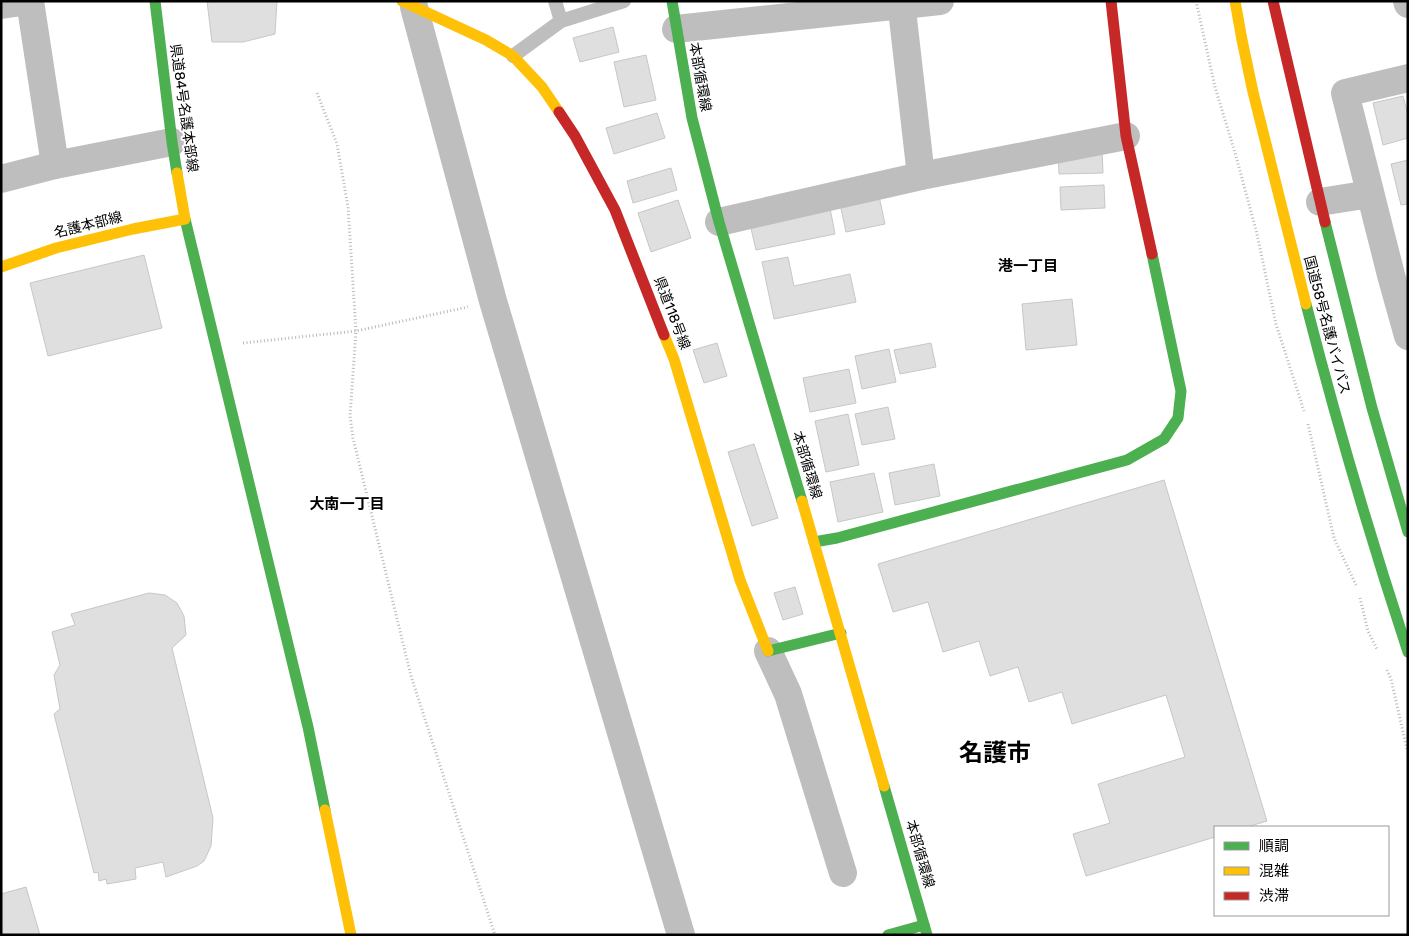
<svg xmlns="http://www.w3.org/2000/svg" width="1409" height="936" font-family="Rubik,'Noto Sans JP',sans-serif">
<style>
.building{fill:#dfdfdf;stroke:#c7c7c7}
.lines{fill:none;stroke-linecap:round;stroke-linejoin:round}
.path{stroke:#b9b9b9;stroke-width:3;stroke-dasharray:1 2.5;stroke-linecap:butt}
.lane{stroke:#bebebe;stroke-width:14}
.street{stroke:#bebebe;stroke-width:28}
.fast{stroke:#4caf50;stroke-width:11}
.slow{stroke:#ffc107;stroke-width:11}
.jam{stroke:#c62828;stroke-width:11}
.labels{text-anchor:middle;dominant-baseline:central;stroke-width:4;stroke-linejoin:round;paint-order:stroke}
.street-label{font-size:14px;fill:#000;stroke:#fff}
.neighbourhood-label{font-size:15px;font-weight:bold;fill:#000;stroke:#fff}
.town-label{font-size:24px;font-weight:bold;fill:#000;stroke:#fff}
</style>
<rect width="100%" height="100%" fill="#fff"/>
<g class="building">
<path d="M207,1h70l-2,33 -32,8h-31z"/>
<path d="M613,27l6,25 -39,10 -7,-24z"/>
<path d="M646,55l10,45 -32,7 -10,-45z"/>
<path d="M1403,96l5,19v23l-25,7 -10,-42z"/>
<path d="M657,113l8,25 -51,16 -8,-26z"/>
<path d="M1102,149l1,24 -44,1 -1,-23z"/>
<path d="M1408,160v44l-7,1 -10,-41z"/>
<path d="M671,168l6,22 -44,13 -6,-22z"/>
<path d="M1104,185l1,23 -44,2 -1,-23z"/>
<path d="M879,196l6,28 -39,8 -6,-28z"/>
<path d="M678,200l13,38 -40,14 -13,-39z"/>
<path d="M830,208l5,26 -79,16 -6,-26z"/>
<path d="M144,255l18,73 -114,28 -18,-73z"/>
<path d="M788,257l6,29 56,-12 6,28 -82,17 -12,-57z"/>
<path d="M1072,299l5,46 -51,5 -4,-46z"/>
<path d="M717,343l10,33 -23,7 -11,-33z"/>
<path d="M931,343l5,24 -36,7 -6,-24z"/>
<path d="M889,349l7,33 -34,7 -7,-33z"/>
<path d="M849,369l7,34 -46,9 -7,-34z"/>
<path d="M888,407l7,32 -33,6 -7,-31z"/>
<path d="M848,414l11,51 -33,7 -11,-51z"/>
<path d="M754,444l24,74 -26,8 -24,-74z"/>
<path d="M934,464l6,32 -45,9 -6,-32z"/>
<path d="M874,473l9,39 -45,10 -8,-40z"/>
<path d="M1164,480l103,341 -20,6h-32v10l-129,39 -13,-42 37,-11 -12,-39 87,-27 -19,-62 -94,29 -10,-32 -33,10 -11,-35 -28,9 -11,-35 -36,11 -15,-50 -35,10 -15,-48z"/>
<path d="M795,587l8,27 -20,6 -9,-27z"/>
<path d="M149,593l16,2 12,8 7,13 2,19 -14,13 41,170 -2,28 -7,15 -7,5 -31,11 -3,-15 -28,6 1,11 -29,5 -1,-5 -7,2 -1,-9 -4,1 -40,-159 6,-5 -6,-34 6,-10 -8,-33 23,-7 -4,-11z"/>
<path d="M26,887l14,48h-39v-41z"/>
</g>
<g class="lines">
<g class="path">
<path d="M1196,1l19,86 21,69 21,78 19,90 28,87"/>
<path d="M317,93l20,51 11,63 8,124 -6,85 3,22 58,238 84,259"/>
<path d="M243,343l113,-12 112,-24"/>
<path d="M1308,424l26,114 22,47"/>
<path d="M1360,598l8,33 9,18"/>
<path d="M1387,670l4,9 17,75"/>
</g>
<g class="lane">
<path d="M555,1l6,20"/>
<path d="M513,56l48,-35 63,-20"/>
</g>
<g class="street">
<path d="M30,1l25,164"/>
<path d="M901,1l20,175"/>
<path d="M1407,1l1,3"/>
<path d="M1,5l28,-4"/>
<path d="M414,7l79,294 188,634"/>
<path d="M676,29l264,-28"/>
<path d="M1408,78l-63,15 46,182 17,61"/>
<path d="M1,179l54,-14 117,-23"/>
<path d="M1320,202l50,-8"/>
<path d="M719,222l202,-46 205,-40"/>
<path d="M768,651l20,43 55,179"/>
</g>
<g class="fast">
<path d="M155,1l17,141 5,31"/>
<path d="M672,1l20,117 27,104 83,279"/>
<path d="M185,219l123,508 17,83"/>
<path d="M1325,222l47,186 36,124"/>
<path d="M1306,304c30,117 64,233 102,348"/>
<path d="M814,542l23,-4 290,-78 37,-21 14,-21 3,-27 -29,-137"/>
<path d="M768,651l73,-18"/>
<path d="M884,786l43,149"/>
<path d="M888,935l36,-10"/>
</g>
<g class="slow">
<path d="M402,1l84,39 27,16 29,31 17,25"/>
<path d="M1235,1l7,39 11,52 53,212"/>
<path d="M1,267l55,-19 77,-19 52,-10 -8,-46"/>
<path d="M664,335l10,24 66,221 28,71"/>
<path d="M802,501l82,285"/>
<path d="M325,810l26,125"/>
</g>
<g class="jam">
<path d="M1111,1l15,135 26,118"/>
<path d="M1273,1l52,221"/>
<path d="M559,112l16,24 40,74 49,125"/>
</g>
</g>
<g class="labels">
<g class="street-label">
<text transform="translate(700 77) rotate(80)">本部循環線</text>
<text transform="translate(184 108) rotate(82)">県道84号名護本部線</text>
<text transform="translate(88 225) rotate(-14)">名護本部線</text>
<text transform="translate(672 313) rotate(69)">県道118号線</text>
<text transform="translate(1327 325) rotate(75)">国道58号名護バイパス</text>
<text transform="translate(807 465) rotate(73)">本部循環線</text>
<text transform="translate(920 854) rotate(74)">本部循環線</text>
</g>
<g class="neighbourhood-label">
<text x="1028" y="266">港一丁目</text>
<text x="347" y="504">大南一丁目</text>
</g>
<g class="town-label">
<text x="995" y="753">名護市</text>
</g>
</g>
<rect width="1409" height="936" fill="none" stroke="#000000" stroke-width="5"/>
<rect x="1214" y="826" width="175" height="90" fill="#ffffff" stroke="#999999"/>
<rect x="1224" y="842" width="25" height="8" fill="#4caf50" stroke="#999999"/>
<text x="1259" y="851" font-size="15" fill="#000000">順調</text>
<rect x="1224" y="867" width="25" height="8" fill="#ffc107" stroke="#999999"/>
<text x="1259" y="876" font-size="15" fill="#000000">混雑</text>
<rect x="1224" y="892" width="25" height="8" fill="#c62828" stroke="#999999"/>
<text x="1259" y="901" font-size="15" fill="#000000">渋滞</text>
</svg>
